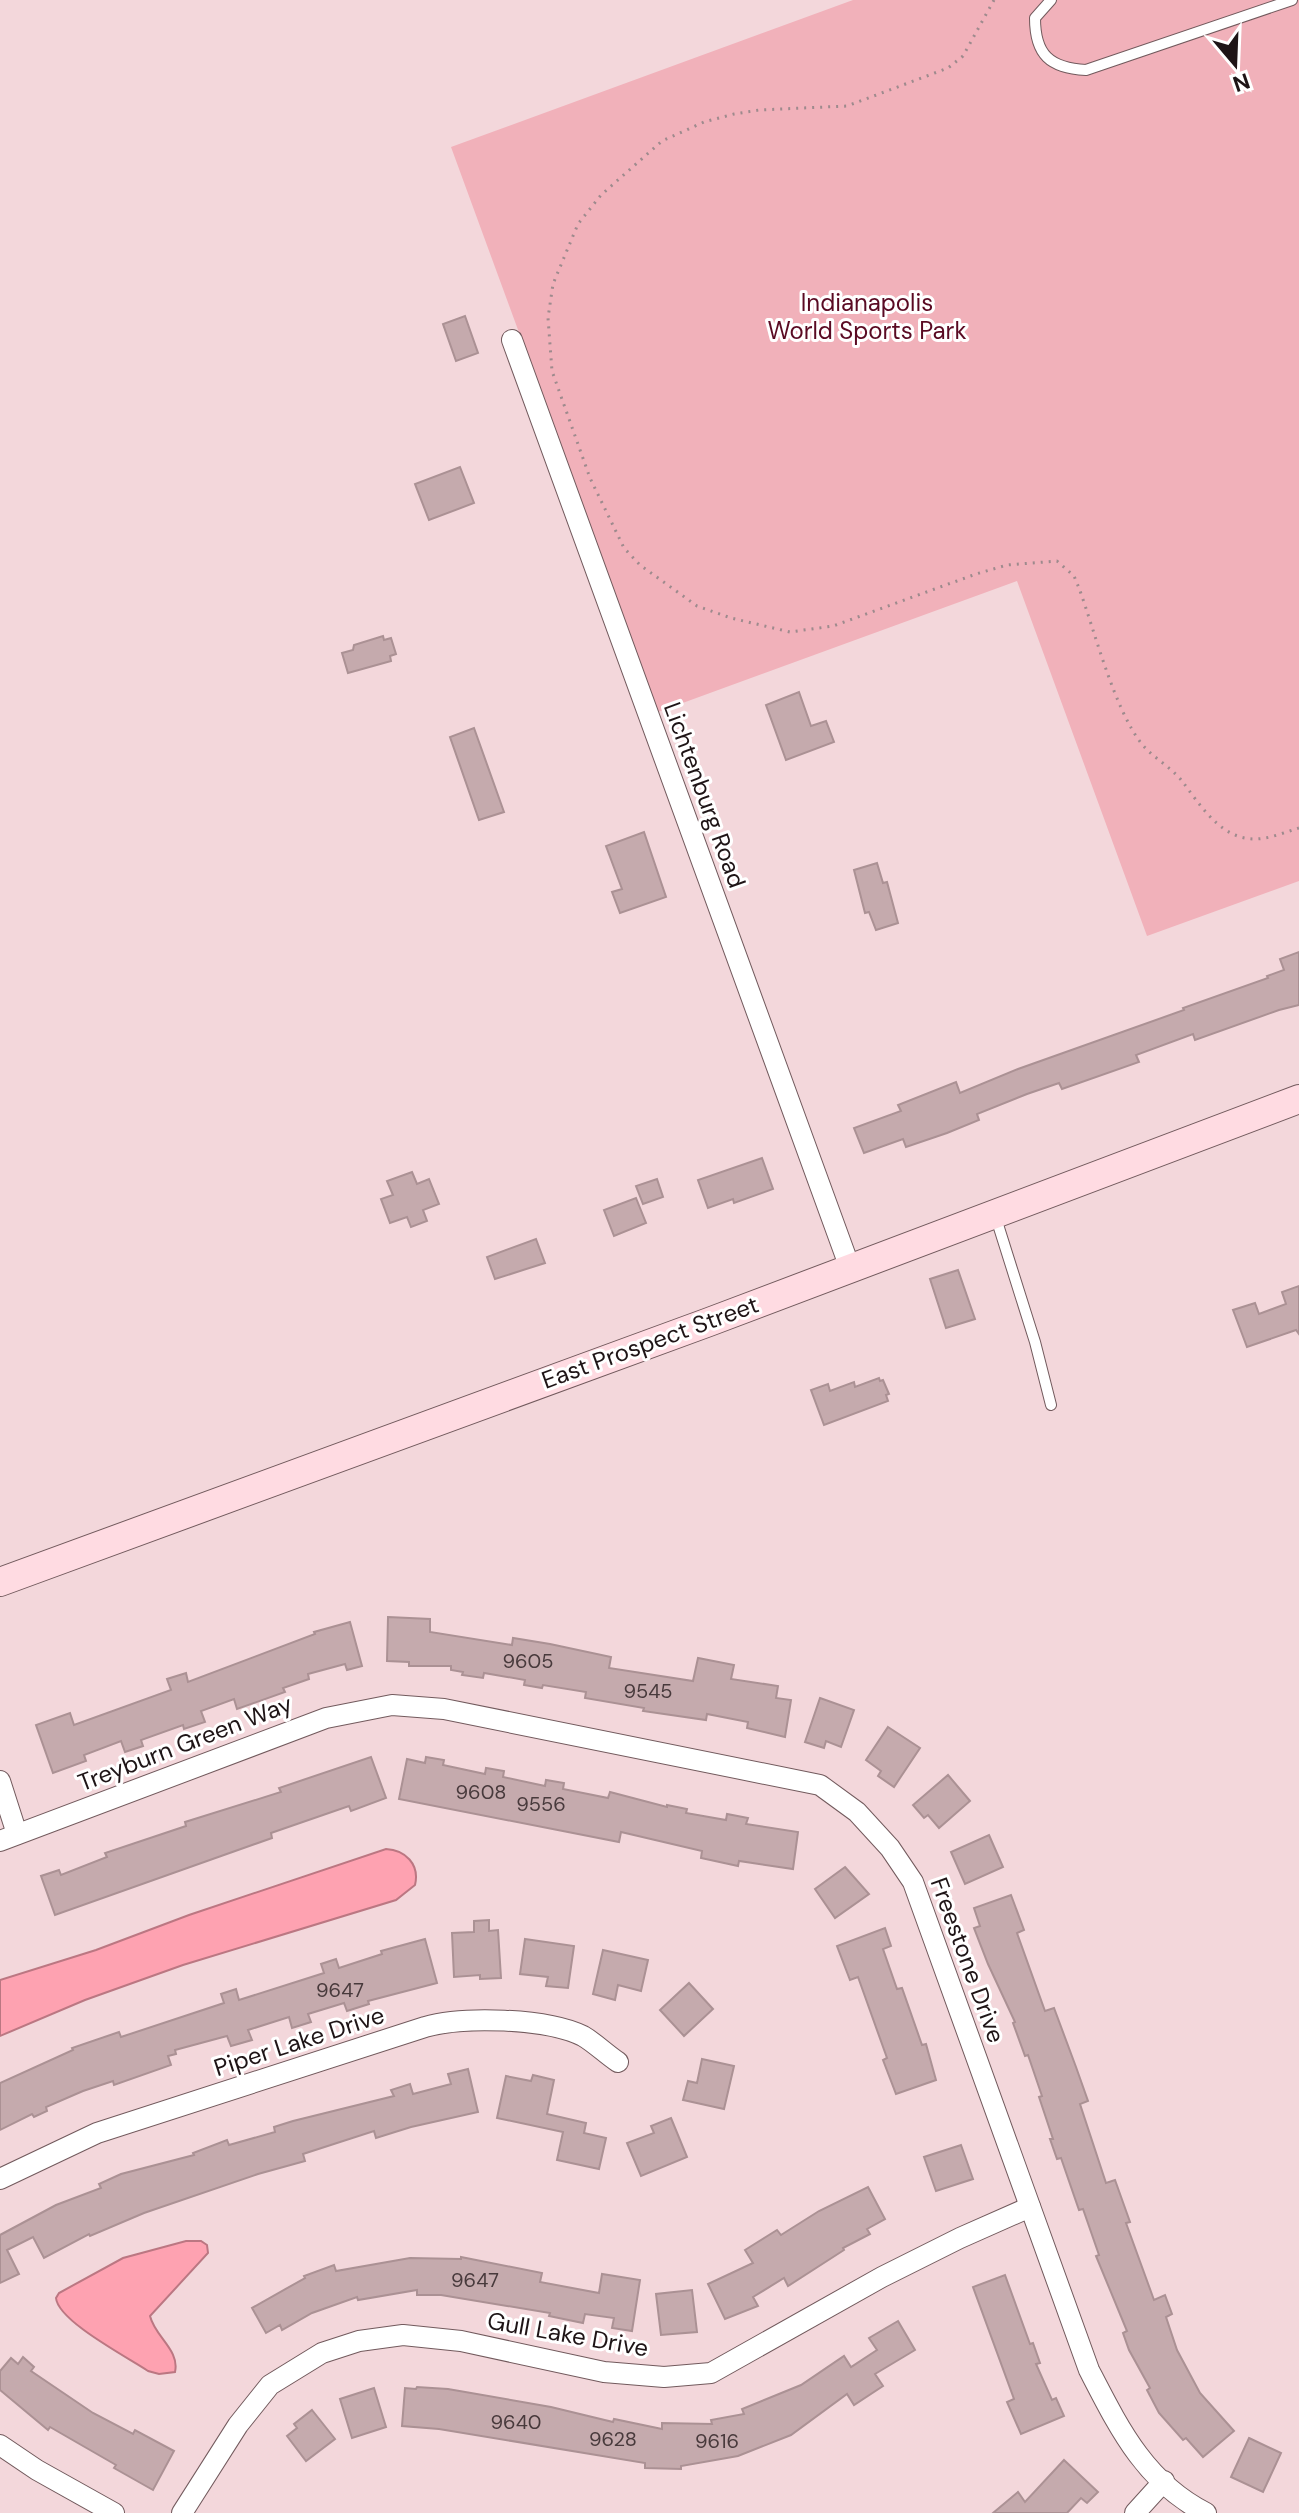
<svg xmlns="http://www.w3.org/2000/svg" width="1299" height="2513" font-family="'DM Sans',sans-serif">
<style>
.green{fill:#f1b1ba}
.water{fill:#fea2b1;stroke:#bb7782;stroke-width:2}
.building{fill:#c5aaad;stroke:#ab9194;stroke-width:2}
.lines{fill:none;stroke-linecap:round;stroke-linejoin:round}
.lane-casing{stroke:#725a5d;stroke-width:12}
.street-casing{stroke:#725a5d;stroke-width:22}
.secondary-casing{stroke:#725a5d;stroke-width:30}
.path{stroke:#9e8a8d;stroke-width:3;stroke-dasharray:2 6;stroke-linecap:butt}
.lane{stroke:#fff;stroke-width:10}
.street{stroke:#fff;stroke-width:20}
.secondary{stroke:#ffdbe2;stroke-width:28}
.labels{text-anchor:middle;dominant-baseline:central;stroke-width:6;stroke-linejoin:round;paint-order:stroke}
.number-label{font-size:20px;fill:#483a3c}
.park-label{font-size:24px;fill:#5a0a23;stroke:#fff}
.street-label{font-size:24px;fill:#1e1416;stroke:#fff}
</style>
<rect width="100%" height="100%" fill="#f3d7db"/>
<path class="green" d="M853,0h446v881l-152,55 -130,-355 -359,131 -207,-565z"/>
<g class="water">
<path d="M386,1849c19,1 34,15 29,36l-19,15 -213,65 -98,35 -85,36v-56l96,-30 93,-35z"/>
<path d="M186,2241h15l6,4 1,8 -58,63c5,21 30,34 25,56l-16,2 -11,-3c-21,-14 -90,-50 -92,-73l3,-5 64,-35z"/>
</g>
<g class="building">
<path d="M465,316l13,37 -22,8 -13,-37z"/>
<path d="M460,467l14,36 -45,17 -14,-36z"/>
<path d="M383,636l1,4 7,-2 5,16 -6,2 1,5 -43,12 -6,-20 11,-3 1,-5z"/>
<path d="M799,692l12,34 15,-5 8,21 -48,18 -20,-55z"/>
<path d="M474,728l30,84 -25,8 -29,-83z"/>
<path d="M644,832l22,65 -46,16 -8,-21 10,-3 -16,-43z"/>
<path d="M877,863l6,20 4,-1 11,41 -22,7 -7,-18 -4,1 -11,-43z"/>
<path d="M1299,952v53l-20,5 -84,30 -2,-6 -57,21 3,7 -77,27 -3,-6 -32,11 -50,20 2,6 -32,13 -41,14 -3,-8 -39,14 -10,-25 47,-17 -3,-6 58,-23 4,11 58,-24 166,-59 -1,-2 85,-30 -1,-2 17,-6 -4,-11z"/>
<path d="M762,1158l11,31 -39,14 -1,-4 -25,9 -10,-28z"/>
<path d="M412,1172l5,12 12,-5 10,25 -16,6 4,11 -16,6 -4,-10 -17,6 -9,-24 12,-4 -6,-14z"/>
<path d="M657,1179l6,18 -20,7 -7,-18z"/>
<path d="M636,1198l10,25 -32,13 -10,-26z"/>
<path d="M536,1239l9,24 -50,16 -8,-22z"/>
<path d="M958,1270l17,49 -29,9 -16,-49z"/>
<path d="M1299,1286v48l-3,-4 -49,17 -14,-37 22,-7 4,11 27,-10 -4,-12z"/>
<path d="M879,1378l1,3 3,-1 6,14 -3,1 2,6 -64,24 -13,-35 17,-6 2,7 24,-9 1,5z"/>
<path d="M388,1617l42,2v13l82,13 1,-7 37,6 61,13 -2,11 84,13 5,-23 36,7 -3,14 47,7 -2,12 15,2 -6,37 -38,-9 1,-6 -41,-8 -1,6 -63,-9 1,-3 -59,-10 1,-6 -43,-7 -1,3 -18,-3 1,-5 -41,-7 -1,5 -21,-3 1,-3 -12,-2v-4h-42v-4l-22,-1z"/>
<path d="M350,1622l12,44 -15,4 -2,-6 -37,10 1,5 -26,9 2,4 -48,17 -3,-10 -33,12 4,11 -21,7 -1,-4 -42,15 2,6 -18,6 -4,-11 -37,14 2,6 -33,12 -17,-48 34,-12 4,12 97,-35 -4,-11 19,-6 2,9 127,-48 -1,-2z"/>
<path d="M820,1698l34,12 -13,37 -15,-6 -2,7 -19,-6z"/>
<path d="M888,1727l32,21 -26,39 -16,-11 3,-5 -15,-11z"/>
<path d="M371,1757l15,41 -35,13 -2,-5 -78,27 1,5 -217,77 -14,-39 18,-6 2,5 46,-18 -2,-4 81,-27 -1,-4 96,-30 -2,-4z"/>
<path d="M426,1757l18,3 -1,5 42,9 1,-6 18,3 -1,6 42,9 1,-6 18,3 -1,6 45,9 2,-6 57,15v-2l20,4 -1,4 40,7 1,-6 21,4 -2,6 52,8 -5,37 -54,-8 -1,5 -37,-8 1,-7 -81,-19 -2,10 -220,-43 8,-40 18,4z"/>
<path d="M948,1775l22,26 -31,27 -11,-13 -4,3 -11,-13z"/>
<path d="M989,1835l14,32 -38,17 -14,-32z"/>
<path d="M845,1867l24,27 -34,24 -20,-29z"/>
<path d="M1011,1895l13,35 -7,3 28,78 9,-3 22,59 12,34 -8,3 26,79 9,-3 15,42 -4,1 28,77 11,-5 7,19 -6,3 11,33 23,43 34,38 -31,26 -17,-19 -3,2 -24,-27 -12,-23 3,-2 -21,-38 -6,-17 4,-2 -31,-75 3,-1 -16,-46 -4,1 -18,-52 -4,1 -7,-20h3l-14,-42 3,-1 -14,-41 -3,1 -12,-33 2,-1 -27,-58 -14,-36 6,-2 -6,-18z"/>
<path d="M489,1920v11l9,-1 3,48 -21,1v-4l-26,2 -2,-44 22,-1v-11z"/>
<path d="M885,1928l6,18 -8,3 14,40 5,-1 20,57 4,-1 10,36 -40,14 -13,-34 4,-2 -29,-81 -8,3 -13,-34z"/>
<path d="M425,1939l12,44 -69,18 1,3 -22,7 -3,-8 -36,11 3,8 -19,6 -3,-11 -41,13 4,10 -21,6 -4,-10 -52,14 1,4 -8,2 3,9 -57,20 -1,-4 -30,10 -37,16 1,4 -13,6 -2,-3 -32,16v-47l73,-33 -1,-2 47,-16 2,5 103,-34 -3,-9 15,-5 3,11 85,-27 -3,-9 15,-5 3,9 43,-14 -1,-3z"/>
<path d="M525,1939l49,7 -6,42 -22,-2 2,-9 -28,-3z"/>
<path d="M603,1950l45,10 -7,31 -23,-6 -3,15 -22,-6z"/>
<path d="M689,1983l24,26 -29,27 -24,-26z"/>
<path d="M702,2059l32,7 -10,43 -41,-9 5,-19 9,2z"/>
<path d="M468,2069l10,43 -67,15 -35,11 -2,-7 -71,23 2,7 -47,13 -114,39 -54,23 -1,-2 -45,24 -11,-21 -26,13 12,24 -19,9v-48l56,-30 45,-17 -2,-4 22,-10 73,-19 -1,-2 34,-13 2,5 46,-13 -1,-5 19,-6 101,-25 -3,-6 19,-6 3,10 38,-10 -3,-10z"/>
<path d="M533,2075l21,5 -7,34 39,9 -2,10 22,5 -7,31 -42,-9 6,-28 -66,-14 9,-42 25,5z"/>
<path d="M671,2118l16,39 -46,19 -14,-33 27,-10 -3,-7z"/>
<path d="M961,2145l12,34 -37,12 -12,-34z"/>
<path d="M868,2187l17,32 -18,10 3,5 -27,14 1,2 -56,36 -4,-8 -31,19 5,9 -33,13 -17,-35 45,-21 -8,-13 32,-20 4,5 38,-24z"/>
<path d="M461,2257l81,16 -2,9 59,11 3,-19 38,6 -8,51 -20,-3 2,-10 -29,-4 -2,9 -34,-7 1,-3 -109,-18h-24v-5l-59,10 -1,-3 -45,16 -30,17 -2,-5 -14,8 -14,-25 53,-30 -1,-2 30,-11 2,6 74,-13 51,1z"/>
<path d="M1005,2275l25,69 3,-1 7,20 -4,1 16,36 4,-2 8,18 -43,18 -14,-32 7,-3 -41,-112z"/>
<path d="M692,2290l5,42 -36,3 -5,-41z"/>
<path d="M898,2321l17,29 -40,24 8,12 -29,19 -7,-11 -56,41 -53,21 -57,10v3l-36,-1v-5l-206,-34 -37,-3 3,-38 11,1 1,-2 31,2 103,18 62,15 1,-3 48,10v-6l50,1 -1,-4 33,-6 -2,-5 59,-24 43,-29 7,11 26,-17 -8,-12z"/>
<path d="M23,2357l11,10 -3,4 62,42 40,21 2,-4 39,21 -21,39 -39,-22 2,-3 -66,-38 -2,3 -48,-40v-19l11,-13 7,6z"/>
<path d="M374,2388l12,39 -34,11 -12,-39z"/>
<path d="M312,2410l23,29 -29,22 -19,-25 10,-8 -3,-4z"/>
<path d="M1249,2438l32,15 -18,39 -32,-15z"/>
<path d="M1064,2460l34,32 -11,11 -6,-5 -14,15h-74l25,-21 7,10z"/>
</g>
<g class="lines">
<defs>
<g id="lane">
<path d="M1051,0l-16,18c0,37 15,50 51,52l206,-70"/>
<path d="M995,1215l40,127 16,63"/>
</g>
<g id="street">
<path d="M512,340l338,928"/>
<path d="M0,1781l17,53"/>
<path d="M0,1841l326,-123 66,-13 52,4 376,76 37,27 33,36 23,34 176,488c30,58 56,112 117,143"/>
<path d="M0,2179l97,-46 328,-106c38,-11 121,-9 158,9 12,7 23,18 35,26"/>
<path d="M0,2445l37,25 77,43"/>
<path d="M182,2513l56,-88 32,-40 52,-32 37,-12 44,-6 58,6 143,31 60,5 47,-4 171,-96 78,-39 70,-31"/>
<path d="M1135,2513l29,-32"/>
</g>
<path id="secondary" d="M0,1582l709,-260 590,-223"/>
</defs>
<use href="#lane" class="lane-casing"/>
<use href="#street" class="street-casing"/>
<use href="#secondary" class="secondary-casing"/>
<path class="path" d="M994,0l-31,56 -15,12 -101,38 -88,4 -25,4 -30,8 -42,19 -61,54 -23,29 -25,60 -5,34 4,53 38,107 34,70 16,17 57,41 34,12 59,14 43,-6 143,-52 31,-9 50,-4 17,15 5,12c16,44 35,120 62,155 12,15 29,23 41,38 16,21 35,52 63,57 18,4 37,-5 54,-10"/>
<use href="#lane" class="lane"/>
<use href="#street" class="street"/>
<use href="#secondary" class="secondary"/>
</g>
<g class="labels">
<g class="number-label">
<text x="528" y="1661">9605</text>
<text x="648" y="1691">9545</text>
<text x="481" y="1792">9608</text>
<text x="541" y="1804">9556</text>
<text x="340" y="1990">9647</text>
<text x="475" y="2280">9647</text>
<text x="516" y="2422">9640</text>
<text x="613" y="2439">9628</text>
<text x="717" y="2441">9616</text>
</g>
<g class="park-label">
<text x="867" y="302">Indianapolis<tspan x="867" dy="28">World Sports Park</tspan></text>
</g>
<g class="street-label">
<text transform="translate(705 795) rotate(70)">Lichtenburg Road</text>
<text transform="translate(650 1342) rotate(-20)">East Prospect Street</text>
<text transform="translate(185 1743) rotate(-21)">Treyburn Green Way</text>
<text transform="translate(968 1960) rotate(70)">Freestone Drive</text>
<text transform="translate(299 2041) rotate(-18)">Piper Lake Drive</text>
<text transform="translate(568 2334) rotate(10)">Gull Lake Drive</text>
</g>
</g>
<g transform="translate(1235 64) rotate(161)" stroke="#ffffff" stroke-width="6" paint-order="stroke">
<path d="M0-6L14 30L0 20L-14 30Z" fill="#1e1416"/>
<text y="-12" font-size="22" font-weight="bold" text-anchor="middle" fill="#1e1416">N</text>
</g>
</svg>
